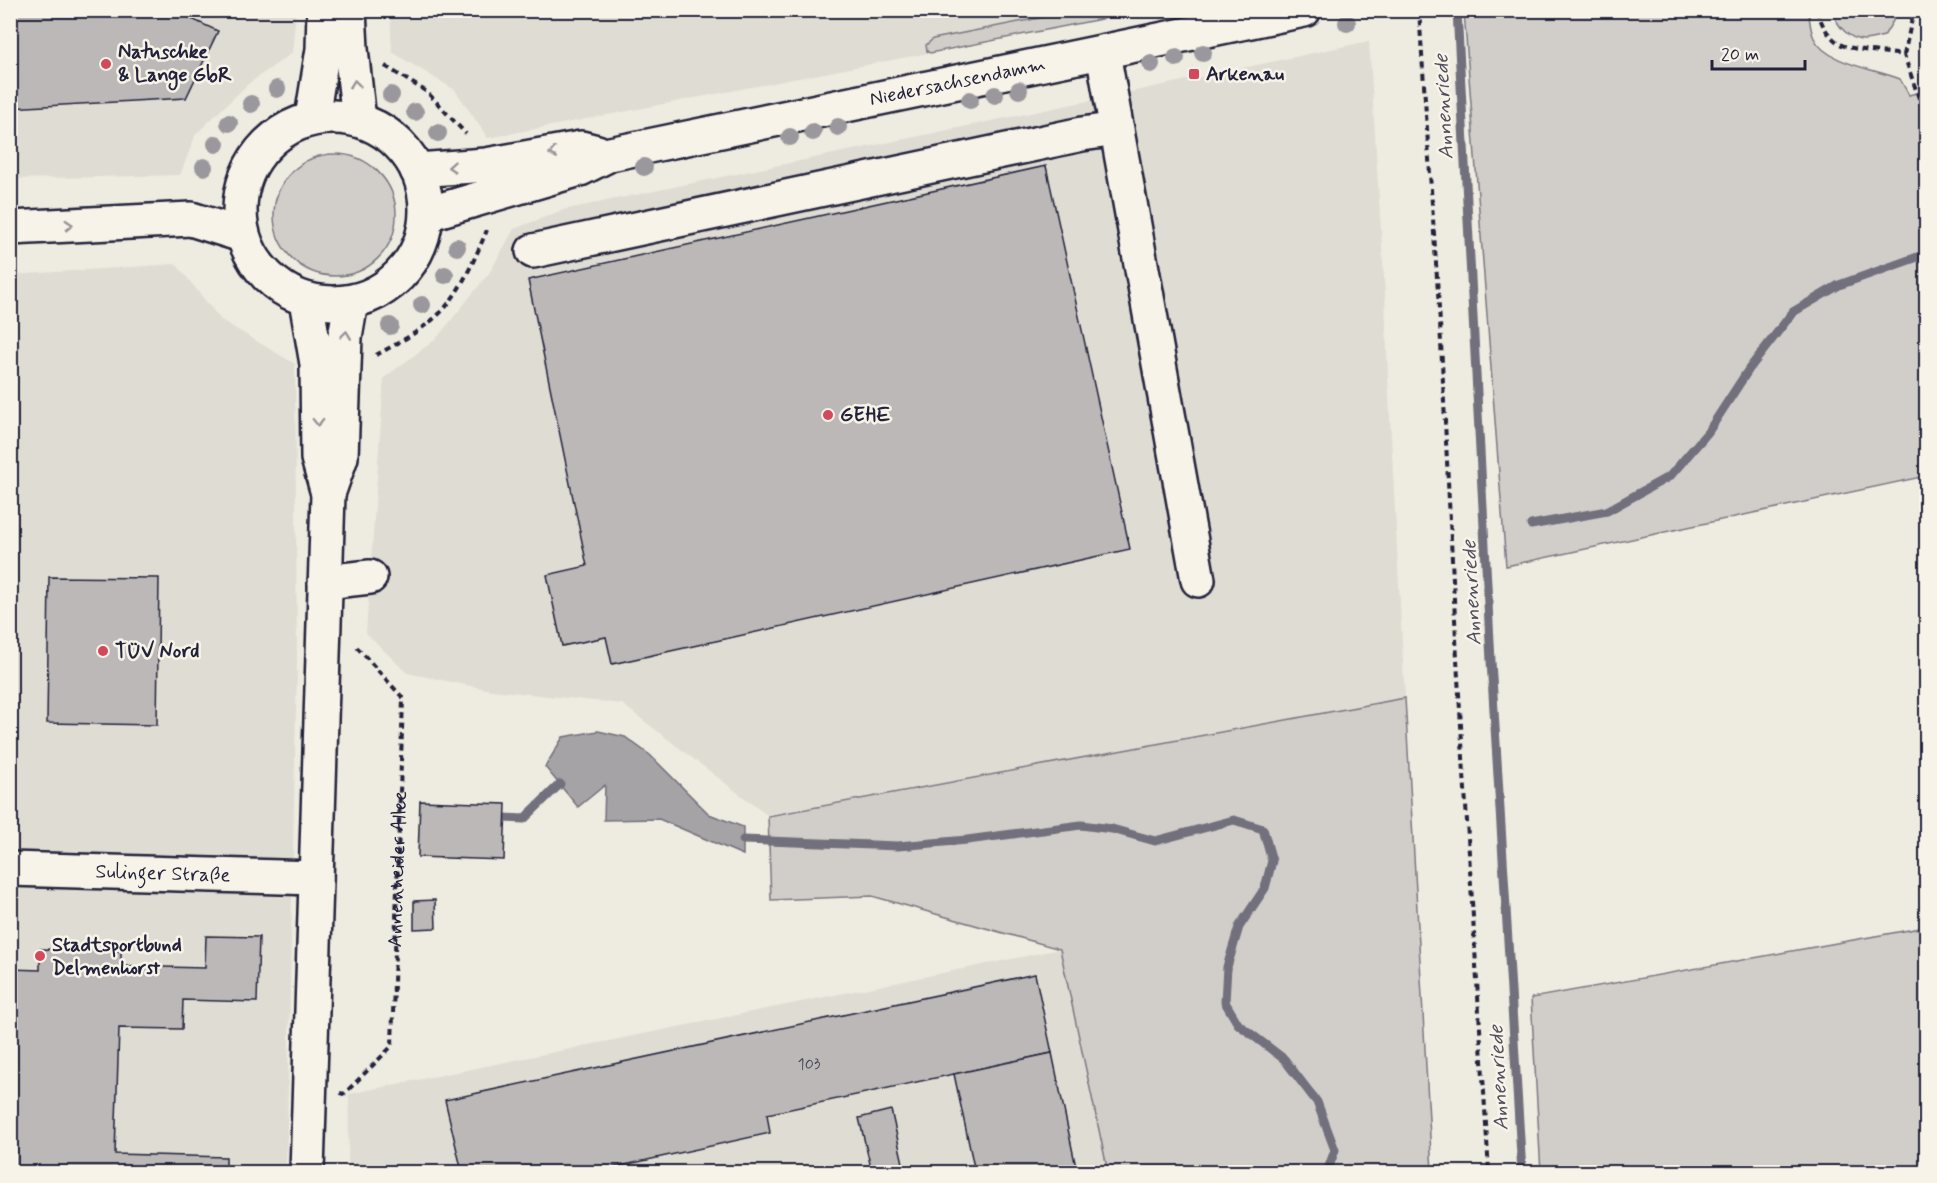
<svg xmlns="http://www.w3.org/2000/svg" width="1937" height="1183" font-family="Mynerve,sans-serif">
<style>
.built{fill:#dfdcd4}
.green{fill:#d1cdc9;stroke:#7a7882;stroke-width:1.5}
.water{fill:#a6a3a6;stroke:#716f7b;stroke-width:1.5}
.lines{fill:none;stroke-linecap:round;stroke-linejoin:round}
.stream{stroke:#716f7b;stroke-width:9}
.building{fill:#bbb8b7;stroke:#22223b;stroke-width:1.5}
.minor-casing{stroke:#22223b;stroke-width:38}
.major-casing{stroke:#22223b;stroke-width:38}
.highway-casing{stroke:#22223b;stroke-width:38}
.path{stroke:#22223b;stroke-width:4;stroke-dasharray:6 4.5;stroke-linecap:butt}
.minor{stroke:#f7f3e8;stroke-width:33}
.major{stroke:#f7f3e8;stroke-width:33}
.highway{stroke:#f7f3e8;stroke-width:33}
.tree{fill:#9b989d}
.oneway{stroke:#97959a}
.poi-dot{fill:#d1495b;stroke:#f7f3e8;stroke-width:2}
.labels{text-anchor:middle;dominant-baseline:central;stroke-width:5;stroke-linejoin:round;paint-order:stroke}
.number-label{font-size:16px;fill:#48485a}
.poi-label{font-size:20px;font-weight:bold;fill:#22223b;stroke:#f7f3e8;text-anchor:start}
.street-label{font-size:20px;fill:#22223b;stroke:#f7f3e8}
.water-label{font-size:21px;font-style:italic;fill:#504f60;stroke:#f7f3e8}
</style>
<rect width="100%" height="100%" fill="#eeebe1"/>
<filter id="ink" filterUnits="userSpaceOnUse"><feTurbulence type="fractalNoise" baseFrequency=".0167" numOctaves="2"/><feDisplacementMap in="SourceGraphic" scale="12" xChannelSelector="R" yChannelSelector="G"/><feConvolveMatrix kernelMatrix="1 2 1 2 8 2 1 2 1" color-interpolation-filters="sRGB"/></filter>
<g filter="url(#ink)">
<g class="built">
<path d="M10,11h286l-4,42 -44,31 -52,50 -16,41 -169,4z"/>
<path d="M390,11h755l-657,127 -33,-48 -63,-38z"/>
<path d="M1369,41l16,253 3,85 17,319 -637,118 -146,-112 -131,-14 -84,-17 -41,-40 18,-255 52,-39 54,-67 24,-43 49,-19 549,-114z"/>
<path d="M176,264l45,56 74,44 2,301 -11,507h-275v-897z"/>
<path d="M1060,949l48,223h-760l1,-78z"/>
</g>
<g class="green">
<path d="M1131,10l1,3 -202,40 -3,-2 -1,-6 7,-6 142,-28z"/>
<path d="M1464,11h344c2,8 2,19 6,27 12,26 62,31 86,41l9,16 17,-5v386l-420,90z"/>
<path d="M1833,11v-1l62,1 -2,10 -9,15c-5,1 -14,4 -20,4 -15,0 -28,-15 -31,-29z"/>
<circle cx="335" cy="215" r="61"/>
<path d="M1405,698l27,474h-324l-48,-223 -188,-53 -101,4 -3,-84z"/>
<path d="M1926,927v245h-385l-10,-174z"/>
</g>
<path class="water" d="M598,731l27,6 25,18 59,59 34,13v28l-84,-36 -55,1 1,-35 -27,22 -33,-40 18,-30z"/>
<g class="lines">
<g class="stream">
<path d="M1457,10l34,651 31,511"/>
<path d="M1531,525l76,-14 63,-35 38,-44 41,-63 44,-57 46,-27 87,-31"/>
<path d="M505,818l19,1 36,-35"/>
<path d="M743,840l155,6 69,-6 114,-15 31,4 43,12 79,-21 29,9 9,32 -7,27 -26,39 -12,40 -2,35 13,22 46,35 33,43 18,48 -8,22"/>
</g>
</g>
<g class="building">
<path d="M10,10h172l1,5 35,16 -32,67 -176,10z"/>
<path d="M1046,166l84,383 -518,115 -6,-27 -44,9 -15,-71 40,-9 -59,-286z"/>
<path d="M49,577l110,1 -2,147 -110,-2z"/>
<path d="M420,801l86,3 -2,56 -86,-3z"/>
<path d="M435,900l1,28 -22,1v-28z"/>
<path d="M206,936l53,1 -2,65 -74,-2 -1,29 -63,-1 -4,126 111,3v15h-216v-203l30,1v-21l81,2v15l84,2z"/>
<path d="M1035,974l17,79 -285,61 3,19 -177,39h-131l-17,-72z"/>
<path d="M1052,1053l25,119h-102l-21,-98z"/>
<path d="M891,1110l14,62h-33l-13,-54z"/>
</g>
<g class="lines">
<defs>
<g id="minor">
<path d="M1103,53l95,527"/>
<path d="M533,251l549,-117 35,-5"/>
<path d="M306,300l11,64 1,94 9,32"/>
<path d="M325,582l45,-5"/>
<path id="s2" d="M10,869l306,9"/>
<path d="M307,1172l21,-678 13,-37 4,-120 6,-35"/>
</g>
<g id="major">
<path d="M349,10l2,39 8,71"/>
<circle cx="333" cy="210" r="93"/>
<path d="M312,118l11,-69 1,-39"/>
<path d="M417,170l69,-5 95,-17 16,4"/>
<path id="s3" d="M427,214l153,-45 30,-15c231,-50 463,-95 694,-144"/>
</g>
<path id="highway" d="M10,228l181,-9 51,16"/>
</defs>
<use href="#minor" class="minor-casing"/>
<use href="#major" class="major-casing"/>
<use href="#highway" class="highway-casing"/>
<g class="path">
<path d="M1419,10l21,313 18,355 31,494"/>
<path d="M1818,10c2,14 12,29 24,35 10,5 49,8 62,10l18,52"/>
<path d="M1904,55l10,-45"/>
<path d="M385,66l42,26 39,42"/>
<path d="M376,355c23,-12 56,-30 72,-51 17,-22 28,-48 39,-74"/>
<path id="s1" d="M340,1093l4,1 48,-48 11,-348 -48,-53"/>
</g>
<use href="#minor" class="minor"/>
<use href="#major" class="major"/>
<use href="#highway" class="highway"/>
</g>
<g class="tree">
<circle cx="1347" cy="23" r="9"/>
<circle cx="1203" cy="53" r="9"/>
<circle cx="1176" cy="58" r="9"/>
<circle cx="1151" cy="64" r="9"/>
<circle cx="277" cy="89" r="9"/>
<circle cx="1019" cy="90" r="9"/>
<circle cx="391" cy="95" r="9"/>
<circle cx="995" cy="95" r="9"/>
<circle cx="970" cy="100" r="9"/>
<circle cx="251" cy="104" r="9"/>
<circle cx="415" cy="112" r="9"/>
<circle cx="229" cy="123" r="9"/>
<circle cx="838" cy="127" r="9"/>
<circle cx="813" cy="132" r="9"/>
<circle cx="438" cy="133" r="9"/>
<circle cx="790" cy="137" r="9"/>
<circle cx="216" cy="144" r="9"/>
<circle cx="204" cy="167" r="9"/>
<circle cx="644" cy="167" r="9"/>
<circle cx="457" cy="247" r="9"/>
<circle cx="445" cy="275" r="9"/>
<circle cx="422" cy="305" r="9"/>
<circle cx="390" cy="326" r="9"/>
</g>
<defs><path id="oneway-chevron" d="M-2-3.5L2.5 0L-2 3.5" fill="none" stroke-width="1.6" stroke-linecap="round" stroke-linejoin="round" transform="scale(1.5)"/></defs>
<g class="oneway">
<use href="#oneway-chevron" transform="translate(355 84) rotate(-96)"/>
<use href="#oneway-chevron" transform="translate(553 153) rotate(170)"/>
<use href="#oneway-chevron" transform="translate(452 167) rotate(176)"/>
<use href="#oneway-chevron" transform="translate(69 225) rotate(-3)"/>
<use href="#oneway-chevron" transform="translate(346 335) rotate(-83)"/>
<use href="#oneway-chevron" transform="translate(318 422) rotate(89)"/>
</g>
</g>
<g class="poi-dot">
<circle cx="106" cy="64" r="6"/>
<rect x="1188" y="68" width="12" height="12" rx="3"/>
<circle cx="828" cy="415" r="6"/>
<circle cx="103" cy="651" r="6"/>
<circle cx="40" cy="956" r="6"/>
</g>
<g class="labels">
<g class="number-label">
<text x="809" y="1064">103</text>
</g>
<g class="poi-label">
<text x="118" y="52">Natuschke<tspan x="118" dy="23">&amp; Lange GbR</tspan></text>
<text x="1206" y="74">Arkenau</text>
<text x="840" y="415">GEHE</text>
<text x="115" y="651">TÜV Nord</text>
<text x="52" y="945">Stadtsportbund<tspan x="52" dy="23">Delmenhorst</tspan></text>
</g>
<g class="street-label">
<text stroke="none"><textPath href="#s3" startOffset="548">Niedersachsendamm</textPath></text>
<text stroke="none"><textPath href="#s1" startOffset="249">Annenheider Allee</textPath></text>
<text stroke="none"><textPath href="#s2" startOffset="153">Sulinger Straße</textPath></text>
</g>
<g class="water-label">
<text transform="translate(1444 107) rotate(-93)">Annenriede</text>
<text transform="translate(1472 593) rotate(-93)">Annenriede</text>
<text transform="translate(1499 1078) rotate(-93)">Annenriede</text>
</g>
</g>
<rect width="1937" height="1183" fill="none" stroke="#f7f3e8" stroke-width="36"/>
<rect x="18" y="18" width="1901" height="1147" fill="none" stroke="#22223b" stroke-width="2" filter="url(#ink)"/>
<path d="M1712 60v9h93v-9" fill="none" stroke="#22223b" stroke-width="3"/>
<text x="1721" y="60" font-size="18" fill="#22223b" stroke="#f7f3e8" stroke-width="4.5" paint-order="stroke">20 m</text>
</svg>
